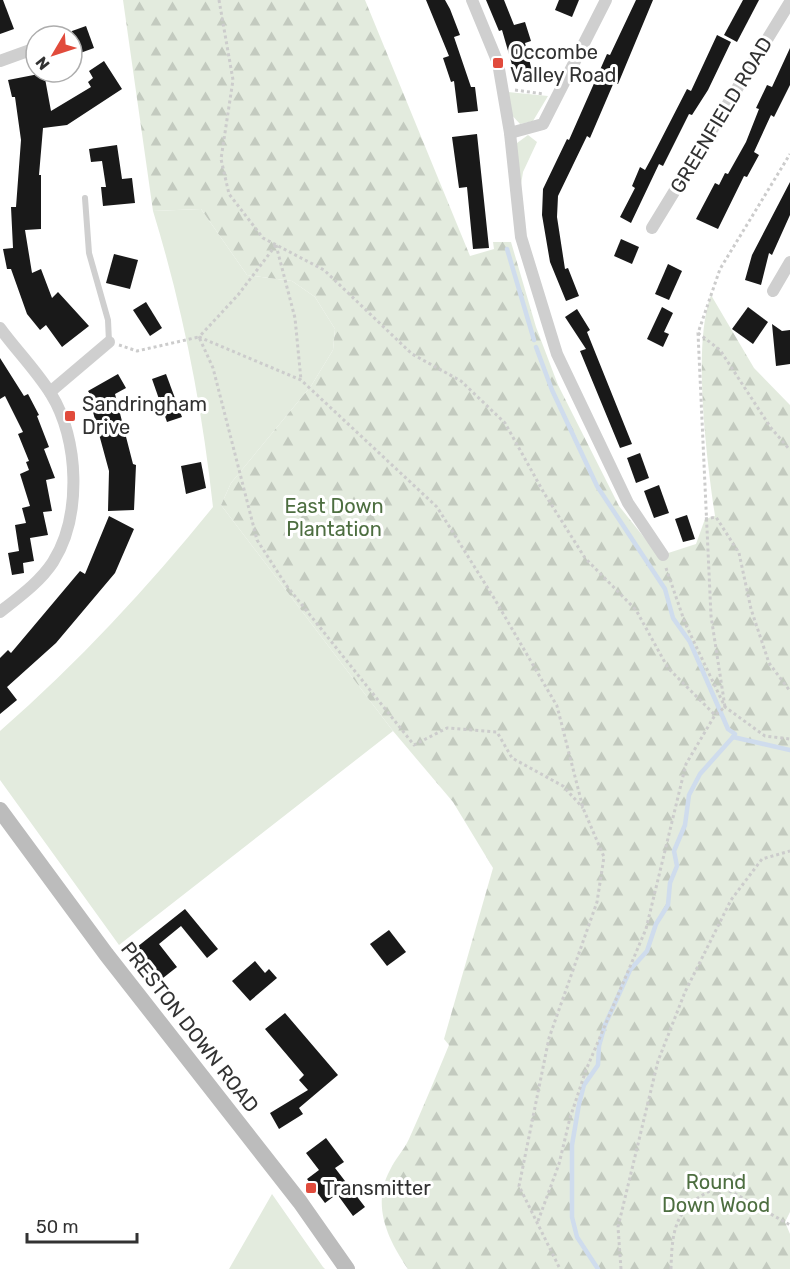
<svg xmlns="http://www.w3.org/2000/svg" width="790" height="1269" font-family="Rubik,sans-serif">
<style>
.green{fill:#e3ebde}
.forest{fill:url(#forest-firs)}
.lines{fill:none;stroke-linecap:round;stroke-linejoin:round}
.stream{stroke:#cfdced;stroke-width:4.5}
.building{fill:#191919}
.path{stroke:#ccc;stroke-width:3;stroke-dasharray:3 3;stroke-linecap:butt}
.lane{stroke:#cfcfcf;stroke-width:6}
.street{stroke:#cfcfcf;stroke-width:12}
.secondary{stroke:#bcbcbc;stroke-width:16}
.poi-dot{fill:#e14b3c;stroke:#fff;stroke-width:2}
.labels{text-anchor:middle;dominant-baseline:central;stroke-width:6;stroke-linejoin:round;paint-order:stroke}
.poi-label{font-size:20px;fill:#323232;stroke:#fff;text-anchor:start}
.street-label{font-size:20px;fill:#323232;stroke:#fff}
.park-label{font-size:20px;fill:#4d6e40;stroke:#fff}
</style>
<defs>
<pattern id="forest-firs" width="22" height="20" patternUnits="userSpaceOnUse" patternTransform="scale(1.5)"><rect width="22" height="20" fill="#e3ebde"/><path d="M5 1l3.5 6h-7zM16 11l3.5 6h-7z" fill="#c3cabf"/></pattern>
</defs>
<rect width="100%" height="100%" fill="#fff"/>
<g class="green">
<path d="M507,92l41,4 -15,25 -13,3 -11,-12z"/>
<path d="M528,135l9,7 -14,30 -3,19 -7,-45z"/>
<path d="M201,209l46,66 45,6 23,16 20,32 -2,21 -22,36 -80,97 -10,22 172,226 -274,214 -119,-165v-49c78,-68 148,-144 213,-224 -11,-101 -30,-198 -60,-296z"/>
<path d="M272,1194l51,73 2,2h-96z"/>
</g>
<path class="forest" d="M123,0h242l105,256 24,-7 -1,-7h18l25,85 22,58 61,121 40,50 37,-12 9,-25 10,-3c-8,-55 -23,-170 -4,-221l43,73 36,37v807l-5,10 5,12v35h-382c-20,-29 -37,-64 -18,-99 5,-11 14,-20 19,-31 14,-31 27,-63 40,-94l-5,-6 49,-171 -40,-66 -60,-71 -172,-226 10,-22 80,-97 22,-36 2,-21 -20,-32 -23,-16 -45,-6 -46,-66 -48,2z"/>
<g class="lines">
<g class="stream">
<path d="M507,249l27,91"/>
<path d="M536,347l16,43 45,96 68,103 8,29 17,24 38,87 7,5 -2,3"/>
<path d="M733,737l57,13"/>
<path d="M598,1269l-21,-32 -5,-20v-72l7,-41 5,-19 14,-20 1,-19 6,-21 25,-55 17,-19 9,-27 12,-19 2,-22 7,-17 -3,-15 11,-26 4,-30 11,-21 33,-37"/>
</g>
</g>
<g class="building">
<path d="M0,0h3l11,29 -14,5z"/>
<path d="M426,0h19l5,9 10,26 -6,2 17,50h4l3,24 -20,2 -4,-32 -3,1 -8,-24 6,-2z"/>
<path d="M486,0h18l10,25 11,-3 6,19 -6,2 7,28 -17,4 -13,-45 -3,1z"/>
<path d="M559,0h20l-7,17 -17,-7z"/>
<path d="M636,0h17l-35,84 -4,-2 -24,56 -3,-2 -29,60 -1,21 8,52 3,-1 11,28 -13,5 -16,-39 -8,-47 1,-26 24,-50 2,1 38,-86 3,1z"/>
<path d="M743,0h16l-22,42 -13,-7z"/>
<path d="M86,26l8,22 -22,8v-25z"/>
<path d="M717,35l14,7 -23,48 -16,25 -3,-1 -26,52 -4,-2 -28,59 -11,-6 15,-29 -3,-2 8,-19 5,3 6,-11 36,-70 4,2z"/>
<path d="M790,48v37l-16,32 -3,-2 -17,37 5,3 -12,22 -3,-1 -26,53 -22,-10 19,-36 4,2 6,-12 3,1 18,-32 13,-33 -3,-1 11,-23 5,2z"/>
<path d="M104,61l18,28 -55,36 -24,3 -4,47h2v54l-16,1 7,43 9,-4 11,29 6,-6 31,34 -27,21 -16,-22 -6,5 -13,-16 -16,-45h-4l-4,-20 10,-1 -2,-41h5l5,-67 -6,-43h-3l-4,-17 36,-7 7,38 40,-24 -3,-5 5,-4 -4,-7z"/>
<path d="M477,134l12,114 -16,1 -6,-62 -8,1 -7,-51z"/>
<path d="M117,145l5,34 10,-1 3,25 -32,3 -2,-19h5l-4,-26 -11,1 -2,-13z"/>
<path d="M790,182v33l-18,40 -3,-2 -8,32 -16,-5 7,-25z"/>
<path d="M621,239l18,8 -7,17 -18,-8z"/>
<path d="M114,254l24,6 -8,29 -24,-6z"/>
<path d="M668,264l14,7 -13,29 -14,-6z"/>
<path d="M146,302l16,26 -12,8 -17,-26z"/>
<path d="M662,307l11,6 -9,19 5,2 -6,13 -16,-8z"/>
<path d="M748,307l20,15 -15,22 -21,-15z"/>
<path d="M577,309l13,21 -3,2 45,112 -12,4 -40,-97 6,-2 -21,-32z"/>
<path d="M772,324l10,7 8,-1v34l-14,2z"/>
<path d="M0,358l24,38 4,-2 11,21 -2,1 12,31 -5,2 11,29 -9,2 6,31 -9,1 5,23 -18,3 4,23 -11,2 1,10 -12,2 -4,-22 11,-2 -4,-26 11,-2 -4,-15 8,-2 -10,-32 9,-4 -3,-8 3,-1 -11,-27 5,-2 -18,-36 -5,3z"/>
<path d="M118,374l8,14 -11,6 18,70 3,1 -2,45 -26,1 1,-40 -16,-59 7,-2 -12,-19z"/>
<path d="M166,374l16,43 -15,5 -15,-43z"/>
<path d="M640,453l9,25 -13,5 -9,-25z"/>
<path d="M201,462l5,26 -20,6 -5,-28z"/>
<path d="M659,485l10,28 -15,5 -10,-27z"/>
<path d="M687,515l8,24 -12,3 -8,-23z"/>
<path d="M109,516l25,13 -19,44 -59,70 -49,44 10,13 -17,14v-56l8,-8 3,3 69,-82 5,3z"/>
<path d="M185,909l33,40 -11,9 -26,-32 -22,18 18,23 -14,11 -26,-31z"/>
<path d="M389,930l17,22 -19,14 -17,-22z"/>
<path d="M255,961l10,12 4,-4 8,9 -27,23 -18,-20z"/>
<path d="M285,1013l53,62 -39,33 4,6 -24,15 -9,-16 38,-23 -9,-10 5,-5 -39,-46z"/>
<path d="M326,1138l18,24 -9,6 30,39 -12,9 -16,-22 -12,9 -18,-24 12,-9 -13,-17z"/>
</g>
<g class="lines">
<g class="path">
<path d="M219,0l14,80 -12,79 8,35 34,44 61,32 88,84 49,27 44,42 39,70 41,65 51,52 32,58 47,47"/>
<path d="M515,90l29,4"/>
<path d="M276,245l-38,50 -39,42 102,43 136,127 57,91 63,108 26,102 21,49 -7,45 -48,136 -30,148 41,83"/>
<path d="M276,245l19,73 6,62"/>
<path d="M698,333l22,17 51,78 19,22"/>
<path d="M119,345l18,6 62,-14 14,31 44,172 29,45 128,160 33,-17 50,4 15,26 51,28 20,22"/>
<path d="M705,519l11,-2 23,36 12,56 18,54 21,28"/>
<path d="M666,568l19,55 40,84 40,29 25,3"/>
<path d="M538,1221l21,-57 11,-46 16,-48 60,-141 40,-165 29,-49 10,-8 -14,-91 -13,-283 22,-64 70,-115"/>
<path d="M621,1269l-3,-42 40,-166 27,-69 46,-92 31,-41 28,-8"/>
<path d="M671,1269c1,-43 5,-63 47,-82l16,6 56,32"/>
</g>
<path class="lane" d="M85,198l4,55 19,67 1,22"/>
<g class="street">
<path d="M472,0l26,63 12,70 11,104 36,117 71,149 35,52"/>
<path d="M0,61l36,-13"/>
<path d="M510,133l33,-9 63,-124"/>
<path d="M652,228l138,-226"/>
<path d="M773,291l17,-29"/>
<path d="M0,328c16,22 36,42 51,66 28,45 31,122 2,168 -13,20 -34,35 -53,50"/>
<path d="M50,392l59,-50"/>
</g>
<path class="secondary" d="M0,810l106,144 194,248 47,67"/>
</g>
<g class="poi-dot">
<rect x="492" y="57" width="12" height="12" rx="3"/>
<rect x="64" y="410" width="12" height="12" rx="3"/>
<rect x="305" y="1182" width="12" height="12" rx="3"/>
</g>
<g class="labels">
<g class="poi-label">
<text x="510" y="52">Occombe<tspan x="510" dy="23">Valley Road</tspan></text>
<text x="82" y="404">Sandringham<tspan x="82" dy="23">Drive</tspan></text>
<text x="323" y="1188">Transmitter</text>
</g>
<g class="street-label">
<text transform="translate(721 115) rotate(-59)">GREENFIELD ROAD</text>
<text transform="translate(190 1027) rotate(52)">PRESTON DOWN ROAD</text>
</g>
<g class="park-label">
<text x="334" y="506">East Down<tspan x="334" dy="23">Plantation</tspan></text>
<text x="716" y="1182">Round<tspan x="716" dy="23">Down Wood</tspan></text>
</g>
</g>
<g transform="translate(54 54) rotate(231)"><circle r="28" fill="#ffffff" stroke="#adadad" stroke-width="1.5"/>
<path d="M0-4.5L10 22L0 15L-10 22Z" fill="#e14b3c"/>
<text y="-9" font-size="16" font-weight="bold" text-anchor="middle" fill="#323232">N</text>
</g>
<path d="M27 1233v9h110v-9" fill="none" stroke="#323232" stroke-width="3"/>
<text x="36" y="1233" font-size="18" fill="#323232" stroke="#ffffff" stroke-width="4.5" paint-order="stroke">50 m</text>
</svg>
